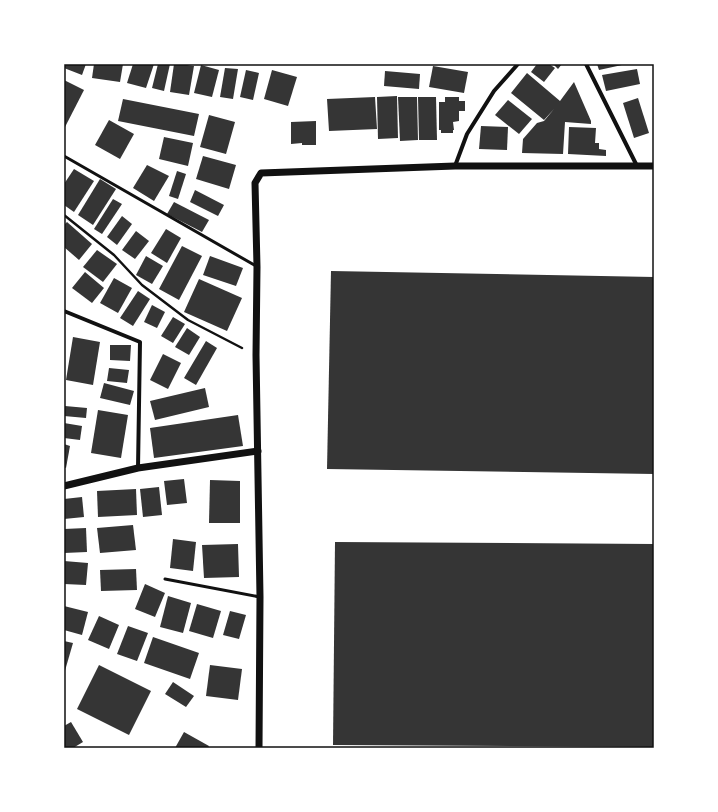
<svg xmlns="http://www.w3.org/2000/svg" width="718" height="812" font-family="'Public Sans',sans-serif">
<style>
.building{fill:#353535}
.lines{fill:none;stroke-linecap:round;stroke-linejoin:round}
.path{stroke:#111;stroke-width:2.5}
.service{stroke:#111;stroke-width:3}
.minor{stroke:#111;stroke-width:4}
.tertiary{stroke:#111;stroke-width:7}
.neatline{fill:none;stroke:#111;stroke-width:1.5}
</style>
<rect width="100%" height="100%" fill="#fff"/>
<g class="building">
<path d="M64,64h22l-4,11 -18,-7z"/>
<path d="M94,64h29l-3,18 -28,-4z"/>
<path d="M133,64h21l-8,24 -19,-5z"/>
<path d="M158,64h12l-6,27 -12,-3z"/>
<path d="M174,64h6l14,2 -5,29 -19,-3z"/>
<path d="M537,64h12l6,4 -11,14 -13,-10z"/>
<path d="M553,64h9l-4,5z"/>
<path d="M597,64h25v1l-23,5z"/>
<path d="M201,65l18,5 -7,27 -18,-4z"/>
<path d="M433,66l35,6 -4,21 -35,-6z"/>
<path d="M225,68l13,1 -5,30 -13,-2z"/>
<path d="M637,69l3,15 -34,7 -4,-16z"/>
<path d="M246,70l13,3 -6,27 -13,-3z"/>
<path d="M272,70l25,7 -9,29 -24,-7z"/>
<path d="M385,71l35,3 -1,15 -35,-3z"/>
<path d="M527,73l33,28 14,-19 17,39v3l-26,-2 -2,32 -41,-1 1,-14 14,-16 7,-2 10,-12 -10,11 -33,-27z"/>
<path d="M64,80l20,10 -20,39z"/>
<path d="M397,96l1,42 -20,1 -1,-42z"/>
<path d="M375,97l2,32 -48,2 -2,-32z"/>
<path d="M398,97h19l1,43 -18,1z"/>
<path d="M418,97h18l1,43h-18z"/>
<path d="M445,97h14v4h6v10h-6v10l-6,1 1,8h-1v3h-12v-3h-2v-28h6z"/>
<path d="M638,98l11,35 -15,5 -11,-35z"/>
<path d="M123,99l76,15 -5,22 -76,-15z"/>
<path d="M508,100l24,19 -13,15 -24,-19z"/>
<path d="M209,115l26,7 -9,32 -26,-7z"/>
<path d="M109,120l25,14 -14,25 -25,-14z"/>
<path d="M316,121v24h-14v-2l-11,1v-22z"/>
<path d="M481,126l27,1 -1,23 -28,-1z"/>
<path d="M569,127l27,1 -1,15h4v6l7,1v6l-38,-2z"/>
<path d="M164,137l29,6 -5,23 -29,-7z"/>
<path d="M203,156l33,9 -7,24 -33,-10z"/>
<path d="M147,165l22,11 -15,25 -21,-13z"/>
<path d="M74,169l20,12 -20,31 -10,-7v-21z"/>
<path d="M177,171l9,3 -8,25 -9,-3z"/>
<path d="M100,179l16,10 -23,36 -15,-10z"/>
<path d="M195,190l29,15 -6,11 -28,-14z"/>
<path d="M113,199l9,5 -20,30 -8,-5z"/>
<path d="M174,202l35,18 -7,12 -35,-18z"/>
<path d="M122,216l10,8 -15,21 -10,-8z"/>
<path d="M67,222l25,22 -13,16 -15,-13v-22z"/>
<path d="M166,229l15,9 -14,25 -16,-10z"/>
<path d="M136,231l13,10 -14,18 -13,-9z"/>
<path d="M182,246l20,10 -23,44 -20,-11z"/>
<path d="M97,250l20,14 -14,18 -20,-15z"/>
<path d="M146,256l17,10 -11,18 -16,-9z"/>
<path d="M210,256l33,12 -7,18 -33,-11z"/>
<path d="M331,271l323,6v197l-327,-5z"/>
<path d="M85,272l19,16 -12,15 -20,-15z"/>
<path d="M114,278l18,10 -14,25 -18,-10z"/>
<path d="M199,279l43,19 -15,33 -43,-19z"/>
<path d="M138,291l12,8 -17,27 -13,-8z"/>
<path d="M152,305l13,7 -8,16 -13,-6z"/>
<path d="M173,317l12,7 -12,19 -12,-7z"/>
<path d="M187,328l13,9 -11,18 -14,-8z"/>
<path d="M73,337l27,5 -7,43 -27,-5z"/>
<path d="M206,341l11,7 -21,37 -12,-7z"/>
<path d="M110,345h21l-1,16 -20,-1z"/>
<path d="M163,354l18,9 -13,26 -18,-9z"/>
<path d="M109,368l20,2 -2,13 -20,-2z"/>
<path d="M104,383l30,8 -4,14 -30,-7z"/>
<path d="M205,388l4,19 -54,13 -5,-19z"/>
<path d="M65,406l22,2 -1,10 -22,-2z"/>
<path d="M98,410l30,5 -7,43 -30,-5z"/>
<path d="M238,415l5,31 -89,12 -4,-30z"/>
<path d="M64,423l18,3 -2,14 -16,-2z"/>
<path d="M64,444l6,2 -4,22 -2,-1z"/>
<path d="M184,479l3,24 -20,2 -3,-24z"/>
<path d="M210,480l30,1v42h-31z"/>
<path d="M159,487l3,28 -19,2 -3,-28z"/>
<path d="M136,489l1,26 -39,2 -1,-26z"/>
<path d="M82,497l2,20 -20,2v-20z"/>
<path d="M133,525l3,25 -36,3 -3,-25z"/>
<path d="M86,528l1,24 -23,1v-24z"/>
<path d="M173,539l23,3 -3,29 -23,-3z"/>
<path d="M335,542l319,2v203l-321,-2z"/>
<path d="M238,544l1,33 -35,1 -2,-33z"/>
<path d="M64,561l24,2 -2,22 -22,-1z"/>
<path d="M136,569l1,21 -36,1 -1,-21z"/>
<path d="M145,584l20,9 -10,24 -20,-8z"/>
<path d="M168,596l23,7 -8,30 -23,-6z"/>
<path d="M197,604l24,7 -8,27 -24,-7z"/>
<path d="M64,606l24,6 -6,23 -18,-5z"/>
<path d="M230,611l16,4 -7,24 -16,-4z"/>
<path d="M99,616l20,9 -10,24 -21,-9z"/>
<path d="M128,626l20,7 -11,28 -20,-7z"/>
<path d="M153,637l46,16 -9,26 -46,-16z"/>
<path d="M64,641l9,2 -9,31z"/>
<path d="M99,665l52,26 -22,44 -52,-26z"/>
<path d="M210,665l32,4 -4,31 -32,-4z"/>
<path d="M173,682l21,14 -8,11 -21,-13z"/>
<path d="M71,722l12,20 -10,6h-9v-22z"/>
<path d="M184,732l25,14 -1,2h-33z"/>
</g>
<g class="lines">
<path class="path" d="M64,215l50,40 28,30 46,35 54,28"/>
<g class="service">
<path d="M64,156l192,110"/>
<path d="M165,579l95,18"/>
</g>
<g class="minor">
<path d="M586,64l51,102"/>
<path d="M455,166l12,-32 27,-43 24,-27"/>
<path d="M64,311l76,31 -2,126"/>
</g>
<g class="tertiary">
<path d="M64,486l74,-18 120,-17"/>
<path d="M259,748l1,-151 -4,-242 1,-88 -2,-84 6,-10 194,-7h199"/>
</g>
</g>
<rect width="718" height="812" fill="none" stroke="#ffffff" stroke-width="130"/>
<rect x="65" y="65" width="588" height="682" class="neatline"/>
</svg>
